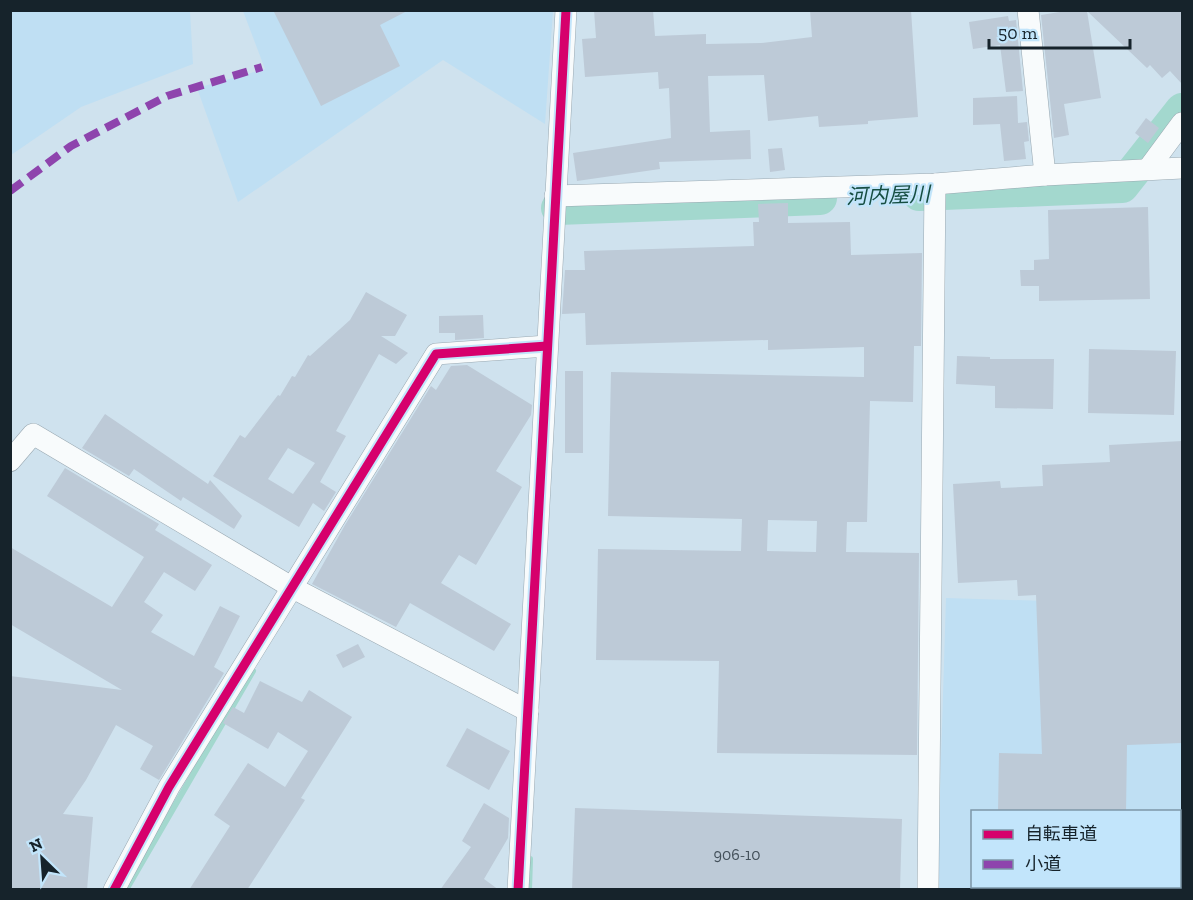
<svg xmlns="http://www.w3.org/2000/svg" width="1193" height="900" font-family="'Zilla Slab','Noto Sans JP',serif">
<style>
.built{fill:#bfdff3;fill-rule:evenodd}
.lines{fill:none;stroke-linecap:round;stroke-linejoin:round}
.stream{stroke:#a3d8ce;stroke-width:6}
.river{stroke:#a3d8ce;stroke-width:34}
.building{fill:#bdcad7;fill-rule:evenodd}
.minor-casing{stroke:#99a8b1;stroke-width:22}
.minor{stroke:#f8fbfc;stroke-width:21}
.quiet{stroke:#8e44ad;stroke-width:8;stroke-dasharray:15 8;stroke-linecap:butt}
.cycleway-casing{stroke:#c2e5fb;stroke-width:13}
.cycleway{stroke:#d6006c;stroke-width:9}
.labels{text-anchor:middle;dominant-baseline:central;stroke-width:4.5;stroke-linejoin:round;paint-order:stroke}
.number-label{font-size:16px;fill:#43505a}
.water-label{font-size:21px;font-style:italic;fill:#164e42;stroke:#c2e5fb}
</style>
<rect width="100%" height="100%" fill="#cfe2ee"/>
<g class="built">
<path d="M11,10l179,1 3,53 -112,43 -70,48z"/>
<path d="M243,11h310l-8,113 -102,-64 -205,142 -41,-114 68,-19z"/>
<path d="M946,598l236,7v284l-245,1zM972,812h208v74h-208z"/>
</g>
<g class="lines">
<g class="stream">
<path d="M126,890l127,-219"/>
<path d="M529,890l1,-31"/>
</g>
<g class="river">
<path d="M919,194l203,-8 60,-76"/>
<path d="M558,208l262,-10"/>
</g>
</g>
<g class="building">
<path d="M273,10h136l-29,15 20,41 -79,40z"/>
<path d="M594,10h59l2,26 51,-2v10l55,-1 51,-6 -2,-27h101l7,107 -50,4v3l-49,3 -1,-11 -50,5 -4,-46 -56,1 2,56 40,-2 1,29 -92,3 1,7 -83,12 -4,-28 98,-15 -2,-50 -10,1 -1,-17 -73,5 -3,-38 14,-1z"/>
<path d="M1072,10h110v74l-12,-13 -8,7 -12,-13 -3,3 -60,-57 14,87 -37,6 5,31 -15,3 -13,-123z"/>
<path d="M1008,16l1,5 7,-1 7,71 -17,1 -6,-47 -27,4 -4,-27z"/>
<path d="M1017,96l1,27 9,-1 2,19 -5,1 2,17 -22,2 -4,-37 -27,1v-27z"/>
<path d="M1146,118l13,10 -11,15 -13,-10z"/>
<path d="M782,148l3,22 -15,2 -2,-23z"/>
<path d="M788,203v20l62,-1 1,33 71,-2 -1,93h-7l-1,56 -43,-1 -3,121h-20l-1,30 73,1 -2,202 -200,-2 2,-92 -123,-1 2,-111 143,2 1,-32 -134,-3 3,-144 253,5v-30l-96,3v-10l-182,5 -1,-32 -23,1 3,-44h20l-1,-19 170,-5 -1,-24h6l-1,-18zM768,520l49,1 -1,31 -49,-1z"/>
<path d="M1148,207l2,92 -111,2v-15h-18l-1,-16h14v-10l15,-1 -1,-49z"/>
<path d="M366,292l41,23 -12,21h-14l27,17 -12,11 -17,-10 -43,77 10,5 -26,46 16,10 -12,19 -11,-8 -14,24 -86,-51 27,-41 5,3 33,-43 2,1 12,-20 3,1 13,-22 2,1 40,-36zM288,448l27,15 -22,31 -25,-15z"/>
<path d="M483,315l1,23 -29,2v-7h-16v-17z"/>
<path d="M1089,349l87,2 -2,64 -86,-2z"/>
<path d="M957,356l33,1v2h64l-1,50 -58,-1v-22l-39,-2z"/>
<path d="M467,365l65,40 -1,10 -35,56 26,16 -46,78 -17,-10 -18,28 70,41 -17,27 -84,-48 -14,24 -84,-43 33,-59 86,-139 5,4 15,-24z"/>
<rect x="565" y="371" width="18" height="82"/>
<path d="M105,414l103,70 2,-4 32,36 -8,13 -51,-32 -2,4 -47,-32 -5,7 -47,-28z"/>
<path d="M1182,441v302l-55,2 -1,67h-128l1,-59 43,1 -6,-159 -18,1 -1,-16 -59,3 -5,-99 47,-3 1,7 42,-2 -1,-21 68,-3 -1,-17z"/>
<path d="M65,468l94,56 -4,6 57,35 -17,26 -31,-19 -20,30 19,13 -12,17 43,24 26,-50 20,10 -26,51 10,6 -65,107 -19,-11 13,-23 -37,-21 -30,55 -23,34 30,3 -6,73h-77v-214l112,14 -112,-66v-77l102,60 32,-50 -97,-61z"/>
<path d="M358,644l7,13 -22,11 -7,-13z"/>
<path d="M260,681l42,21 7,-12 43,27 -51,81 4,2 -58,90h-58l41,-64 -16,-11 34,-52 37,24 23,-36 -30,-19 -10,17 -45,-26 10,-16 11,6z"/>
<path d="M467,728l43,23 -21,39 -43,-24z"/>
<path d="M484,803l25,15 -1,20 -24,41 15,11h-59l31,-43 -9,-6z"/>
<path d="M575,808l327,11 -2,71h-328z"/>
</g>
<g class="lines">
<defs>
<g id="minor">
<path d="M1028,10l17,165"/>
<path d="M1148,169l34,-46"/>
<path d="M555,196l380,-12 110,-9 137,-7"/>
<path d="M10,461l23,-27 260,154 235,123"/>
<path d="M114,890l55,-103 267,-433 111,-8"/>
<path d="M518,890l48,-880"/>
<path d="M928,890l7,-706"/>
</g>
</defs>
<use href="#minor" class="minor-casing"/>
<use href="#minor" class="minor"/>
<path class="quiet" d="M10,191l61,-45 96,-50 95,-29"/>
<defs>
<g id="cycleway">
<path d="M114,890l55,-103 267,-433 111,-8"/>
<path d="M518,890l48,-880"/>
</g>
</defs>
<use href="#cycleway" class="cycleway-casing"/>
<use href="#cycleway" class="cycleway"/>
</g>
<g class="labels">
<g class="number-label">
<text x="737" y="854">906-10</text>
</g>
<g class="water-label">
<text transform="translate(888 195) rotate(-2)">河内屋川</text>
</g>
</g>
<rect width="1193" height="900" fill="none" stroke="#16232b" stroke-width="24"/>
<rect x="971" y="810" width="210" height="78" fill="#c2e5fb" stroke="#7d97a8" stroke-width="1.5"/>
<rect x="983" y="830" width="30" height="9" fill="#d6006c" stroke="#7d97a8" stroke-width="1.5"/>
<text x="1025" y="840" font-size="18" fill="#16232b">自転車道</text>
<rect x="983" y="860" width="30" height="9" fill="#8e44ad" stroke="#7d97a8" stroke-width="1.5"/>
<text x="1025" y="870" font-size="18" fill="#16232b">小道</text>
<g transform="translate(42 858) rotate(335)" stroke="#c2e5fb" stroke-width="4.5" paint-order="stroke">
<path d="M0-4.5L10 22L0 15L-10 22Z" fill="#16232b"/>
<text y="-9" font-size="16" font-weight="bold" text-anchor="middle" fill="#16232b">N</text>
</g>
<path d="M989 39v9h141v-9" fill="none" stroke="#16232b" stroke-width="3"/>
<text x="998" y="39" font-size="18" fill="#16232b" stroke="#c2e5fb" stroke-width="4.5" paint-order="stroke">50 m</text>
</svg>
